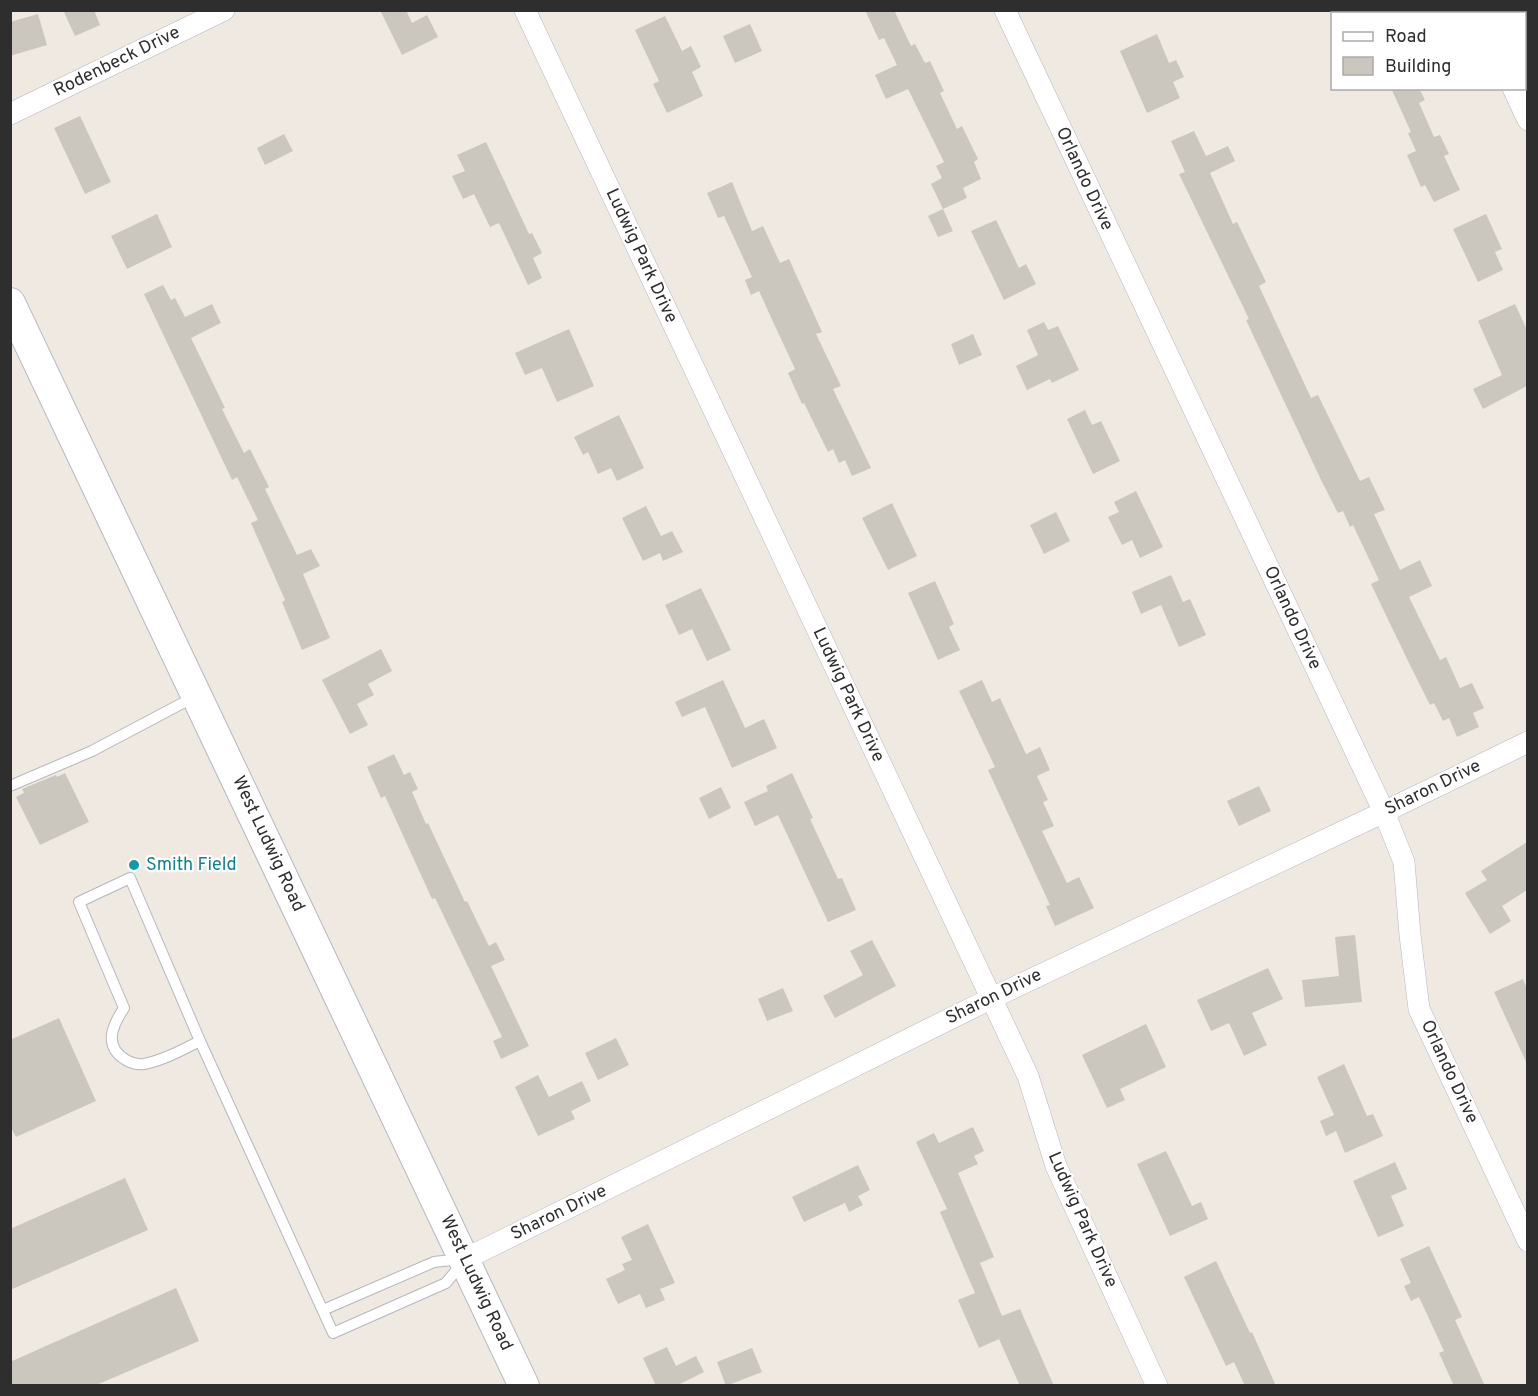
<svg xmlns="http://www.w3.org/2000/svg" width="1538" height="1396" font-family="Overpass,sans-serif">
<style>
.building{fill:#cbc7bf}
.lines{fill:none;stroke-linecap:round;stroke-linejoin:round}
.service-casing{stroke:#b4b7c1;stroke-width:12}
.minor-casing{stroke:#b4b7c1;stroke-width:22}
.secondary-casing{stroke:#b4b7c1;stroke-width:32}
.service{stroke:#fff;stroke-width:10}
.minor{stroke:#fff;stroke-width:21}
.secondary{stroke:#fff;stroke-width:30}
.culture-dot{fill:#0f9aa8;stroke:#fff;stroke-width:2}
.labels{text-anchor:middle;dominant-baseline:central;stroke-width:4.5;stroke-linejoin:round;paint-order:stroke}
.street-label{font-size:18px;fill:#2e2e2e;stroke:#fff}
.culture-label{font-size:18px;fill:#0d838f;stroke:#fff;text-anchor:start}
</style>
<rect width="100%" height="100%" fill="#efe9e1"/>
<g class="building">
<path d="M63,10h31l6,15 -25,11z"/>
<path d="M380,10h26l6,13 15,-8 11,22 -36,18z"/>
<path d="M865,10h29l17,36 4,-2 10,19 5,-2 14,30 -4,2 17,36 5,-3 16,33 -4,3 7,17 -18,9 4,10 -24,11 -12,-25 11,-6 -6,-12 8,-4 -36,-73 -22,10 -11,-24 22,-10 -13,-27 -5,2z"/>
<path d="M38,14l9,31 -37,11v-34z"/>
<path d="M665,16l17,35 9,-5 10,21 -9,5 11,24 -36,17 -14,-29 6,-3 -24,-51z"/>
<path d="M750,24l12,27 -27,12 -12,-27z"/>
<path d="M1157,34l12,29 7,-3 8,17 -11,5 7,16 -33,15 -27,-62z"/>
<path d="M1391,88h28l6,12 -6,3 15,34 6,-2 9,19 -5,2 16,34 -26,12 -9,-17 -4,2 -14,-32 9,-4 -8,-18 3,-1z"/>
<path d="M80,116l31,66 -26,12 -31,-66z"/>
<path d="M1194,131l12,25 22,-10 7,15 -25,12 23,51 4,-2 29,60 -7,4 52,112 7,-3 42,86 9,-4 16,33 -11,4 26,56 20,-10 12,26 -23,11 31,63 6,-3 14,31 12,-5 12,25 -11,5 6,14 -22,10 -8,-19 -6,3 -9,-18 -4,2 -22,-44 -37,-77 8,-4 -26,-55 -3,2 -7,-16 -5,2 -16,-31 -76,-162 3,-1 -70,-145 6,-2 -14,-31z"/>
<path d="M284,134l9,17 -28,14 -8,-17z"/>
<path d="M486,142l43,92 3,-1 10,20 -9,5 9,20 -14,7 -29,-62 -9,4 -16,-33 -11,5 -11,-23 13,-5 -8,-16z"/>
<path d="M732,182l20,49 11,-5 17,37 9,-4 33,73 -6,2 25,52 -8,3 38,79 -19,8 -7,-16 -6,3 -6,-14 -5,3 -24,-49 -2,1 -14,-31 7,-4 -21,-45 -15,-33 -8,4 -6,-15 7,-3 -28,-61 -6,2 -11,-25z"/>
<path d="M943,209l10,22 -15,6 -10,-21z"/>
<path d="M157,214l15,33 -45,22 -16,-33z"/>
<path d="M1486,214l16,35 -7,3 8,18 -25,12 -25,-53z"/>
<path d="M996,220l23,48 7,-4 10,20 -32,16 -33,-69z"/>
<path d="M163,285l8,15 4,-2 10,19 27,-13 9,19 -30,15 34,70 -3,1 22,44 6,-4 19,38 -4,2 32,66 14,-6 9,17 -17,8 27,64 -28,12 -20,-48 3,-2 -34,-77 7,-3 -21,-43 -5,3 -88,-186z"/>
<path d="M1515,304l12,26v56l-44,23 -10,-20 29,-14 -24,-54z"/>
<path d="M1044,322l4,8 10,-4 21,44 -27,13 -2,-4 -23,11 -11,-24 22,-11 -11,-25z"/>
<path d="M569,329l25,57 -37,16 -15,-34 -17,7 -10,-22z"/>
<path d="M973,334l9,21 -23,10 -8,-21z"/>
<path d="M1085,410l7,15 9,-4 19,40 -27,13 -26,-55z"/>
<path d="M619,415l25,53 -27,13 -6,-13 -13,6 -10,-22 -5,3 -9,-18z"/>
<path d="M1136,491l27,56 -23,11 -8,-18 -10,5 -14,-28 11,-5 -5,-10z"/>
<path d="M892,503l25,53 -29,14 -26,-52z"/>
<path d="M646,506l15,30 11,-5 11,21 -20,9 -3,-8 -17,8 -21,-43z"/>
<path d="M1056,512l14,29 -26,13 -14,-29z"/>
<path d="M1171,575l12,27 7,-3 16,36 -27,12 -18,-42 -20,9 -9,-22z"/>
<path d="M935,581l19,43 -5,3 11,23 -22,10 -30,-67z"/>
<path d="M701,588l30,62 -24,11 -15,-32 -13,6 -14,-30z"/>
<path d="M381,649l11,22 -24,13 6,11 -17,9 11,21 -18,9 -28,-54z"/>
<path d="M723,680l22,48 19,-9 13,29 -45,20 -27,-61 -23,10 -7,-15z"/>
<path d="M982,680l10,22 8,-4 26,56 14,-7 10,23 -13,6 11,24 -5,2 11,24 -12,5 25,52 12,-6 15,31 -39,18 -9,-20 4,-1 -62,-135 7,-3 -36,-76z"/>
<path d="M394,754l10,21 6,-3 8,17 -6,3 14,32 2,-1 37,79 2,-1 22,45 7,-4 9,18 -14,6 38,80 -28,13 -8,-18 9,-4 -67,-139 -3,1 -47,-103 -4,2 -14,-31z"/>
<path d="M65,773l24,49 -49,23 -24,-48 8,-4 -2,-4 34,-14 1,2z"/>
<path d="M792,773l21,45 -3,1 28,60 4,-1 14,32 -28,12 -50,-107 -23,11 -11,-24 24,-11 -2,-5z"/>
<path d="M1259,786l12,25 -32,15 -12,-25z"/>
<path d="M721,787l10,21 -22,11 -10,-21z"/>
<path d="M1527,842v48l-25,16 9,15 -21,13 -25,-41 22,-13 -6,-9z"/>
<path d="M1355,935l7,67 -57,5 -3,-27 37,-4 -4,-39z"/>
<path d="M872,940l24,46 -61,32 -12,-22 40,-21 -13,-24z"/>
<path d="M1268,968l15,31 -31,14 15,32 -23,11 -15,-33 -18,8 -14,-31z"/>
<path d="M1523,979l4,10v75l-33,-72z"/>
<path d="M783,988l10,23 -26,10 -9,-22z"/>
<path d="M59,1018l37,83 -80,36 -6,-11v-86z"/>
<path d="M1146,1024l20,43 -46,22 5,11 -18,8 -25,-53z"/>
<path d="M616,1038l13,27 -31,15 -13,-27z"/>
<path d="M1344,1064l23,52 6,-2 10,22 -38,17 -9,-22 -10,5 -6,-15 14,-6 -17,-38z"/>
<path d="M538,1075l11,22 33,-16 9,20 -20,10 4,8 -37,17 -23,-49z"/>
<path d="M973,1127l11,24 -10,5 4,8 -20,9 36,84 -14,6 22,53 18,-7 34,77h-34l-21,-47 -20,9 -21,-48 17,-7 -35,-81 7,-3 -31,-67 18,-9 5,10z"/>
<path d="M1166,1151l26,55 9,-4 7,17 -38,17 -33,-72z"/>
<path d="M1395,1162l12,27 -16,7 13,30 -26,11 -25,-56z"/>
<path d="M858,1165l12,25 -12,6 5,9 -14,7 -4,-9 -41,19 -12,-25z"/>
<path d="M125,1178l23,52 -138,60v-61z"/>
<path d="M648,1224l27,59 -15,6 5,11 -19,8 -6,-14 -22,10 -12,-25 19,-9 -3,-6 10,-4 -11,-23z"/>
<path d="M1429,1246l33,71 -7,3 30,66h-31l-15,-33 5,-2 -25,-54 -8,4 -7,-15 7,-3 -11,-24z"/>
<path d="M1216,1261l34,72 2,-1 24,54h-31l-11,-24 -8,4 -42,-89z"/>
<path d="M176,1288l23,53 -105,45h-84v-24z"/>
<path d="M667,1347l9,19 20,-10 8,16 -28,14h-20l-13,-28z"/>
<path d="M752,1348l10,24 -36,14 -9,-24z"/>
</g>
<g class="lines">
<defs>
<g id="service">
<path d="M10,786l82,-35 102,-54"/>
<path d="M200,1041l-70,-163 -51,24 45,106c-12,18 -21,38 2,52 5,3 11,5 18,4 20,-4 38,-14 56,-23l133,292 113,-50 17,-21"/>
<path d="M323,1310l111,-48 27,-3"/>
</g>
<g id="minor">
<path d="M525,10l503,1066 28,90 101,220"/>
<path d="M1005,10l379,802 20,50 6,73 9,74 109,232"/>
<path d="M1476,10l1,4"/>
<path d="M1513,88l15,32"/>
<path d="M10,114l214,-104"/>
<path d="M465,1259l527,-261 392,-186 144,-70"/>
</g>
<path id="secondary" d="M10,303l514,1083"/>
</defs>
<use href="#service" class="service-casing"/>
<use href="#minor" class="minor-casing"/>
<use href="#secondary" class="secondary-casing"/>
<use href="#service" class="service"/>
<use href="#minor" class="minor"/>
<use href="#secondary" class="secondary"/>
</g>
<circle class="culture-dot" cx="134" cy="865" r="6"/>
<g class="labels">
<g class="street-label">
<text transform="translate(117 62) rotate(-26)">Rodenbeck Drive</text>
<text transform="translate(1084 179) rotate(65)">Orlando Drive</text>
<text transform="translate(641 256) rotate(65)">Ludwig Park Drive</text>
<text transform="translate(1292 618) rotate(65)">Orlando Drive</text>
<text transform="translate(848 695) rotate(65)">Ludwig Park Drive</text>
<text transform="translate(1433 788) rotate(-26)">Sharon Drive</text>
<text transform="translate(268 844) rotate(65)">West Ludwig Road</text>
<text transform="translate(994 997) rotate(-26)">Sharon Drive</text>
<text transform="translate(1449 1072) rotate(65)">Orlando Drive</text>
<text transform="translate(559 1213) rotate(-26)">Sharon Drive</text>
<text transform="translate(1082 1220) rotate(66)">Ludwig Park Drive</text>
<text transform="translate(476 1283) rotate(65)">West Ludwig Road</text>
</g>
<g class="culture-label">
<text x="146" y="865">Smith Field</text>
</g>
</g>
<rect width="1538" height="1396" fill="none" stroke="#2e2e2e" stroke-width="24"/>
<rect x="1331" y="12" width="195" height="78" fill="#ffffff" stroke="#ababab" stroke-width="1.5"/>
<rect x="1343" y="32" width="30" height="9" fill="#ffffff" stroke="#ababab" stroke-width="1.5"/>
<text x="1385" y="42" font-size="18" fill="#2e2e2e">Road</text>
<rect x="1343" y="57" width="30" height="18" fill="#cbc7bf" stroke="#ababab" stroke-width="1.5"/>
<text x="1385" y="72" font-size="18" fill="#2e2e2e">Building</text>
</svg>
